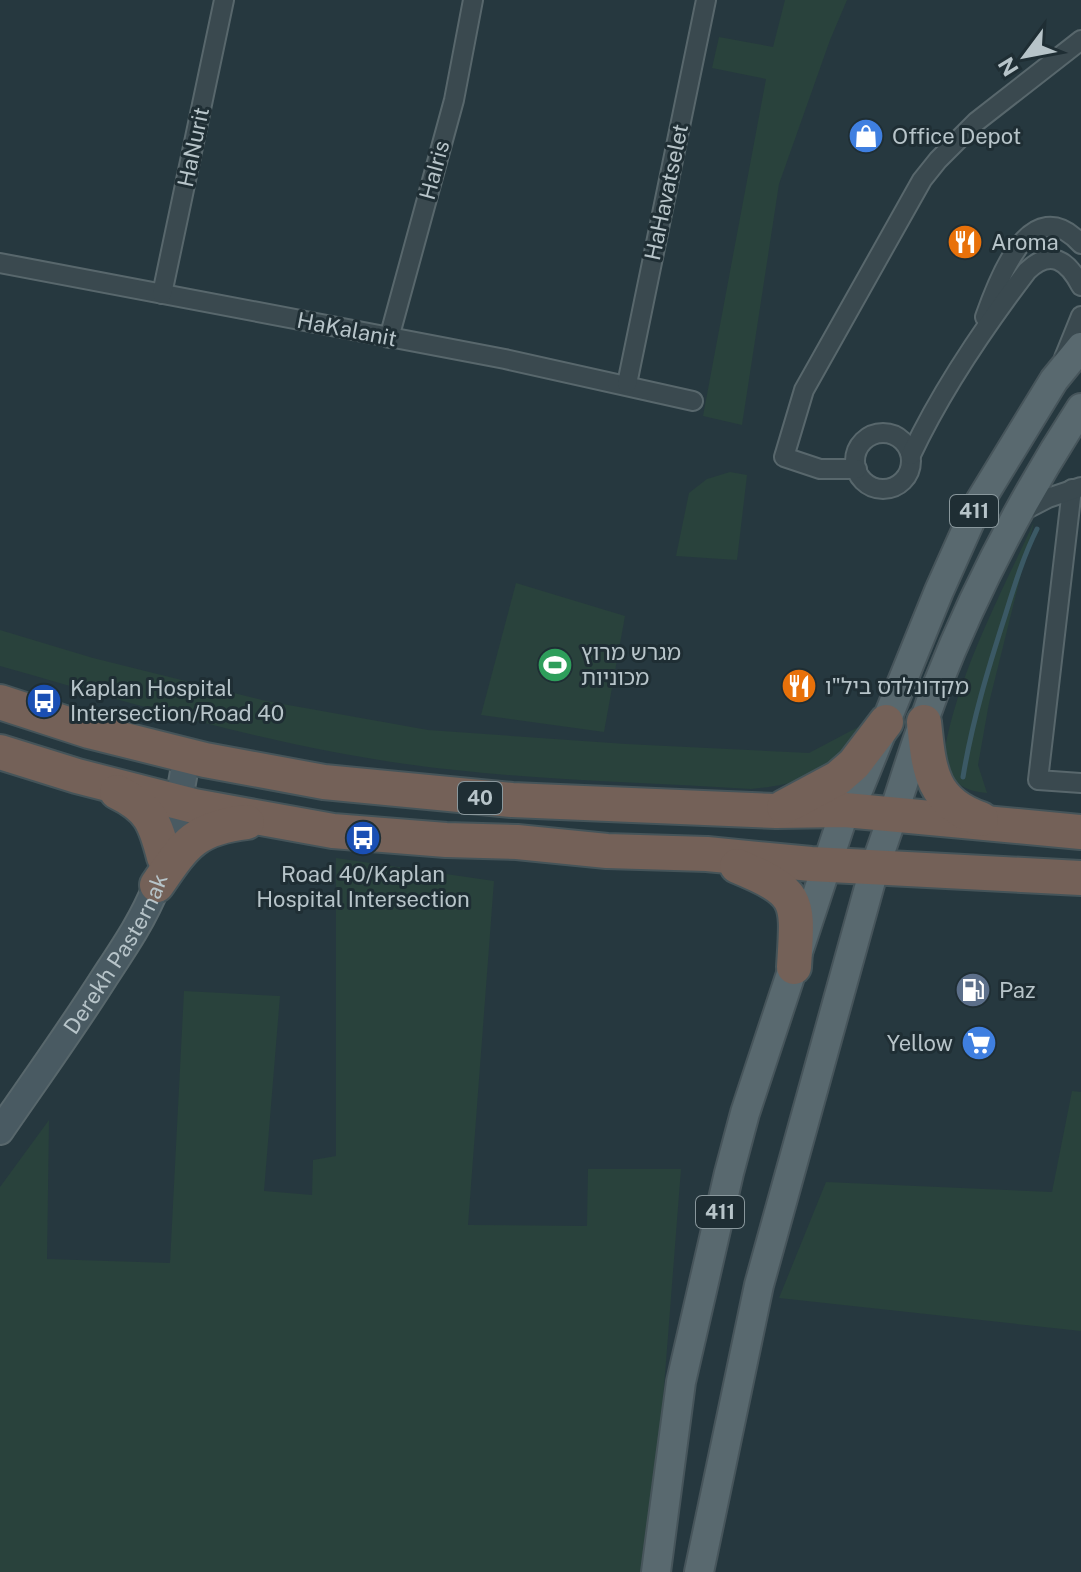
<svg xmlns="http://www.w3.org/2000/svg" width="1081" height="1572" font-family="'Public Sans','Noto Sans Hebrew',sans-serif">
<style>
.green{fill:#29423c}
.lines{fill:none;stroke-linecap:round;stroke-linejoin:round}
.stream{stroke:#3b5965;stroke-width:5}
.street-casing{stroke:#58676c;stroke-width:22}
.secondary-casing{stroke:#58676c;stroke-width:30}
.primary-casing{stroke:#47555b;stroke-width:32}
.highway-casing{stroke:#455459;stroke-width:38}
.street{stroke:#3a494f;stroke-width:18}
.secondary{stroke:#495a62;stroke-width:26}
.primary{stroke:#59696f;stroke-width:28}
.highway{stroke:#746158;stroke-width:34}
.labels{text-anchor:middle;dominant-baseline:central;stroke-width:6;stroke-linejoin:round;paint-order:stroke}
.shield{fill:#1f2e34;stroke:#89979c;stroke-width:2}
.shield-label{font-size:20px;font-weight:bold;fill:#b7c4c9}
.poi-label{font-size:22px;fill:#b7c4c9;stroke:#1f2e34;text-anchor:start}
.street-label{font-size:22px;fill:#b7c4c9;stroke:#1f2e34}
</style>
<rect width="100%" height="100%" fill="#26383f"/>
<g class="green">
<path d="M785,0h62l-17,40 -51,144 -37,241 -39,-9 63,-337 -54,-11 7,-31 54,10z"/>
<path d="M730,472l17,3 -10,85 -61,-4 13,-63 18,-14z"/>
<path d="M1034,522l-45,181 -11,62 9,28c-23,-2 -31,-9 -45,-27 12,-86 56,-166 92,-244z"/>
<path d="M516,583l109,33 -21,116 -123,-17z"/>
<path d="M0,630l93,28 173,43 162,29 198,14 183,9 53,-28c-31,47 -56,59 -111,64 -115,-7 -231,-9 -345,-25 -138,-19 -272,-60 -406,-98z"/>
<path d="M336,858l158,23 -26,344 119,1 1,-57h93l-24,308 -11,95h-646v-385l49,-67 -2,139 123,4 14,-272 96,5 -16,195 48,4 1,-35 23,-4z"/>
<path d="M1072,1091l9,1v239l-302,-33 47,-116 226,10z"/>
</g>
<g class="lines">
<path class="stream" d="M963,777c9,-55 25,-108 42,-161 9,-29 18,-59 32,-87"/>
<defs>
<g id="street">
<path d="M0,263l505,96 188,42"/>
<path d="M162,294l62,-294"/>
<path d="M985,317c13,-37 46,-128 96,-73"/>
<path d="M389,338l65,-238 19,-100"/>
<path d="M1064,358l17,-42"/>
<path d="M627,384l79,-384"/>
<circle cx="883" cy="461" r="28"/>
<path d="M911,455c31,-66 72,-126 116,-184 24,-23 41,-10 54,15"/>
<path d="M857,469h-37l-36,-12 20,-67 118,-210 16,-20 38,-38 105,-82"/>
<path d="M1072,489l-34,291 43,3"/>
<path d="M1021,512l27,-14 33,-11"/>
</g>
<g id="secondary">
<path id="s1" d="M0,1131c35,-51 71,-101 104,-153 19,-29 39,-58 52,-91 16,-41 23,-88 31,-132"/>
</g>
<g id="primary">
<path d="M656,1572l25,-190 48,-209 16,-60 100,-303 14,-22 80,-197 38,-85 77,-126 27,-33"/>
<path d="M699,1572l60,-287 116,-419c22,-58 38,-119 61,-178 39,-99 87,-191 145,-280"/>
</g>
<g id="highway">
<path d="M0,702l89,29 116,29 119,22 188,18 264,11 69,-1 236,22"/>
<path d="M924,722c5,48 7,80 57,97"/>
<path d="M0,752l77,24 117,30 139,25 113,9 71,2 90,9 100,3 104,10 270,14"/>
<path d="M117,792c33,16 38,30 47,65"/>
<path d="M784,807l54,-29 16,-14 32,-42"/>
<path d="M737,866c65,27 61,34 57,101"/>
<path d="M157,885c28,-41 38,-57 90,-63"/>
</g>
</defs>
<use href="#street" class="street-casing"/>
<use href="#secondary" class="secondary-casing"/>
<use href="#primary" class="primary-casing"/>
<use href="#highway" class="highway-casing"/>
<use href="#street" class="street"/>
<use href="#secondary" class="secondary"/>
<use href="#primary" class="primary"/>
<use href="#highway" class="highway"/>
</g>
<defs>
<symbol id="shop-disc" viewBox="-11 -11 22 22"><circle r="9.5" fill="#3f7fe0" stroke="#1f2e34"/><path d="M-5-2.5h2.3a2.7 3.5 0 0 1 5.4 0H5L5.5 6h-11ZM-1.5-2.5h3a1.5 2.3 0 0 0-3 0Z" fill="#fff"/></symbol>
<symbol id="restaurant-disc" viewBox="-11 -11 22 22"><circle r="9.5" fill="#e8710a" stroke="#1f2e34"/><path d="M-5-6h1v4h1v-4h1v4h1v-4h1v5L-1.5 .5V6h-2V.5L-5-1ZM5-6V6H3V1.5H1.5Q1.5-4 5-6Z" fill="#fff"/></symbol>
<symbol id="stadium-disc" viewBox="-11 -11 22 22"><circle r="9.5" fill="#2e9e5b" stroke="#1f2e34"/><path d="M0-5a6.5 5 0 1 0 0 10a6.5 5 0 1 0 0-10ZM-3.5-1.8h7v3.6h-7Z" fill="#fff"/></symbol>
<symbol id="bus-disc" viewBox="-11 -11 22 22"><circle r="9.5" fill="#1a4fb4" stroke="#1f2e34"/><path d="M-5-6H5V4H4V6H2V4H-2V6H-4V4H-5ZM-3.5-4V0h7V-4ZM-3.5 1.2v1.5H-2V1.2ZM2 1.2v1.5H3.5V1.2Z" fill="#fff"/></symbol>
<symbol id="fuel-disc" viewBox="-11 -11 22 22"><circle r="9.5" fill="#5c6f8a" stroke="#1f2e34"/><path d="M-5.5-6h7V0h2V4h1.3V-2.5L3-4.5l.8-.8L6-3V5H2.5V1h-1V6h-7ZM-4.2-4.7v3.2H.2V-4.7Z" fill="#fff"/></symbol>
<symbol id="supermarket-disc" viewBox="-11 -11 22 22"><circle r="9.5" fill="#3f7fe0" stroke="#1f2e34"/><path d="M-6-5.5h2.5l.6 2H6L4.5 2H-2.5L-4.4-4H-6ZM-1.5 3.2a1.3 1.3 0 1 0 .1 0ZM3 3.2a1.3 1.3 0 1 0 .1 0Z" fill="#fff"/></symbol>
</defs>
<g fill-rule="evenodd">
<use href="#shop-disc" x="846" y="116" width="40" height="40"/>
<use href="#restaurant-disc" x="945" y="222" width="40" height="40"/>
<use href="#stadium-disc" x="535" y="645" width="40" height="40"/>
<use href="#restaurant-disc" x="779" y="666" width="40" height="40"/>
<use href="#bus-disc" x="24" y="681" width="40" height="40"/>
<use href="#bus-disc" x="343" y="818" width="40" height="40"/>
<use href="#fuel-disc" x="953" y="970" width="40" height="40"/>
<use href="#supermarket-disc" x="959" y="1023" width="40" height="40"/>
</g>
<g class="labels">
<g class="shield">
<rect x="950" y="495" width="48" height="32" rx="6"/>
<rect x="458" y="782" width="44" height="32" rx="6"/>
<rect x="696" y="1196" width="48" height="32" rx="6"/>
</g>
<g class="shield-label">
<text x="974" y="511">411</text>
<text x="480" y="798">40</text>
<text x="720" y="1212">411</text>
</g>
<g class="poi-label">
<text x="892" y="136">Office Depot</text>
<text x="991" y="242">Aroma</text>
<text x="581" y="652">מגרש מרוץ<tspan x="581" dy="25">מכוניות</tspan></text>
<text x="825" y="686">מקדונלדס ביל"ו</text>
<text x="70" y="688">Kaplan Hospital<tspan x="70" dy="25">Intersection/Road 40</tspan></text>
<text x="363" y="874" text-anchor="middle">Road 40/Kaplan<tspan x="363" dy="25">Hospital Intersection</tspan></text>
<text x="999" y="990">Paz</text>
<text x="953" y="1043" text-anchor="end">Yellow</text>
</g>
<g class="street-label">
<text transform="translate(193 147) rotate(-78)">HaNurit</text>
<text transform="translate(434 170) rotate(-75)">HaIris</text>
<text transform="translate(666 192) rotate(-78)">HaHavatselet</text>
<text transform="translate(347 329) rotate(11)">HaKalanit</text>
<text stroke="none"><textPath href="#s1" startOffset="212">Derekh Pasternak</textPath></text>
</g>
</g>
<g transform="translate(1025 56) rotate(238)" stroke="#1f2e34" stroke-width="6" paint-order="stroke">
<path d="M0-6L14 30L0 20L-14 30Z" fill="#b7c4c9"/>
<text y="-12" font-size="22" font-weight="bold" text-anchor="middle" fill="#b7c4c9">N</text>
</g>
</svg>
